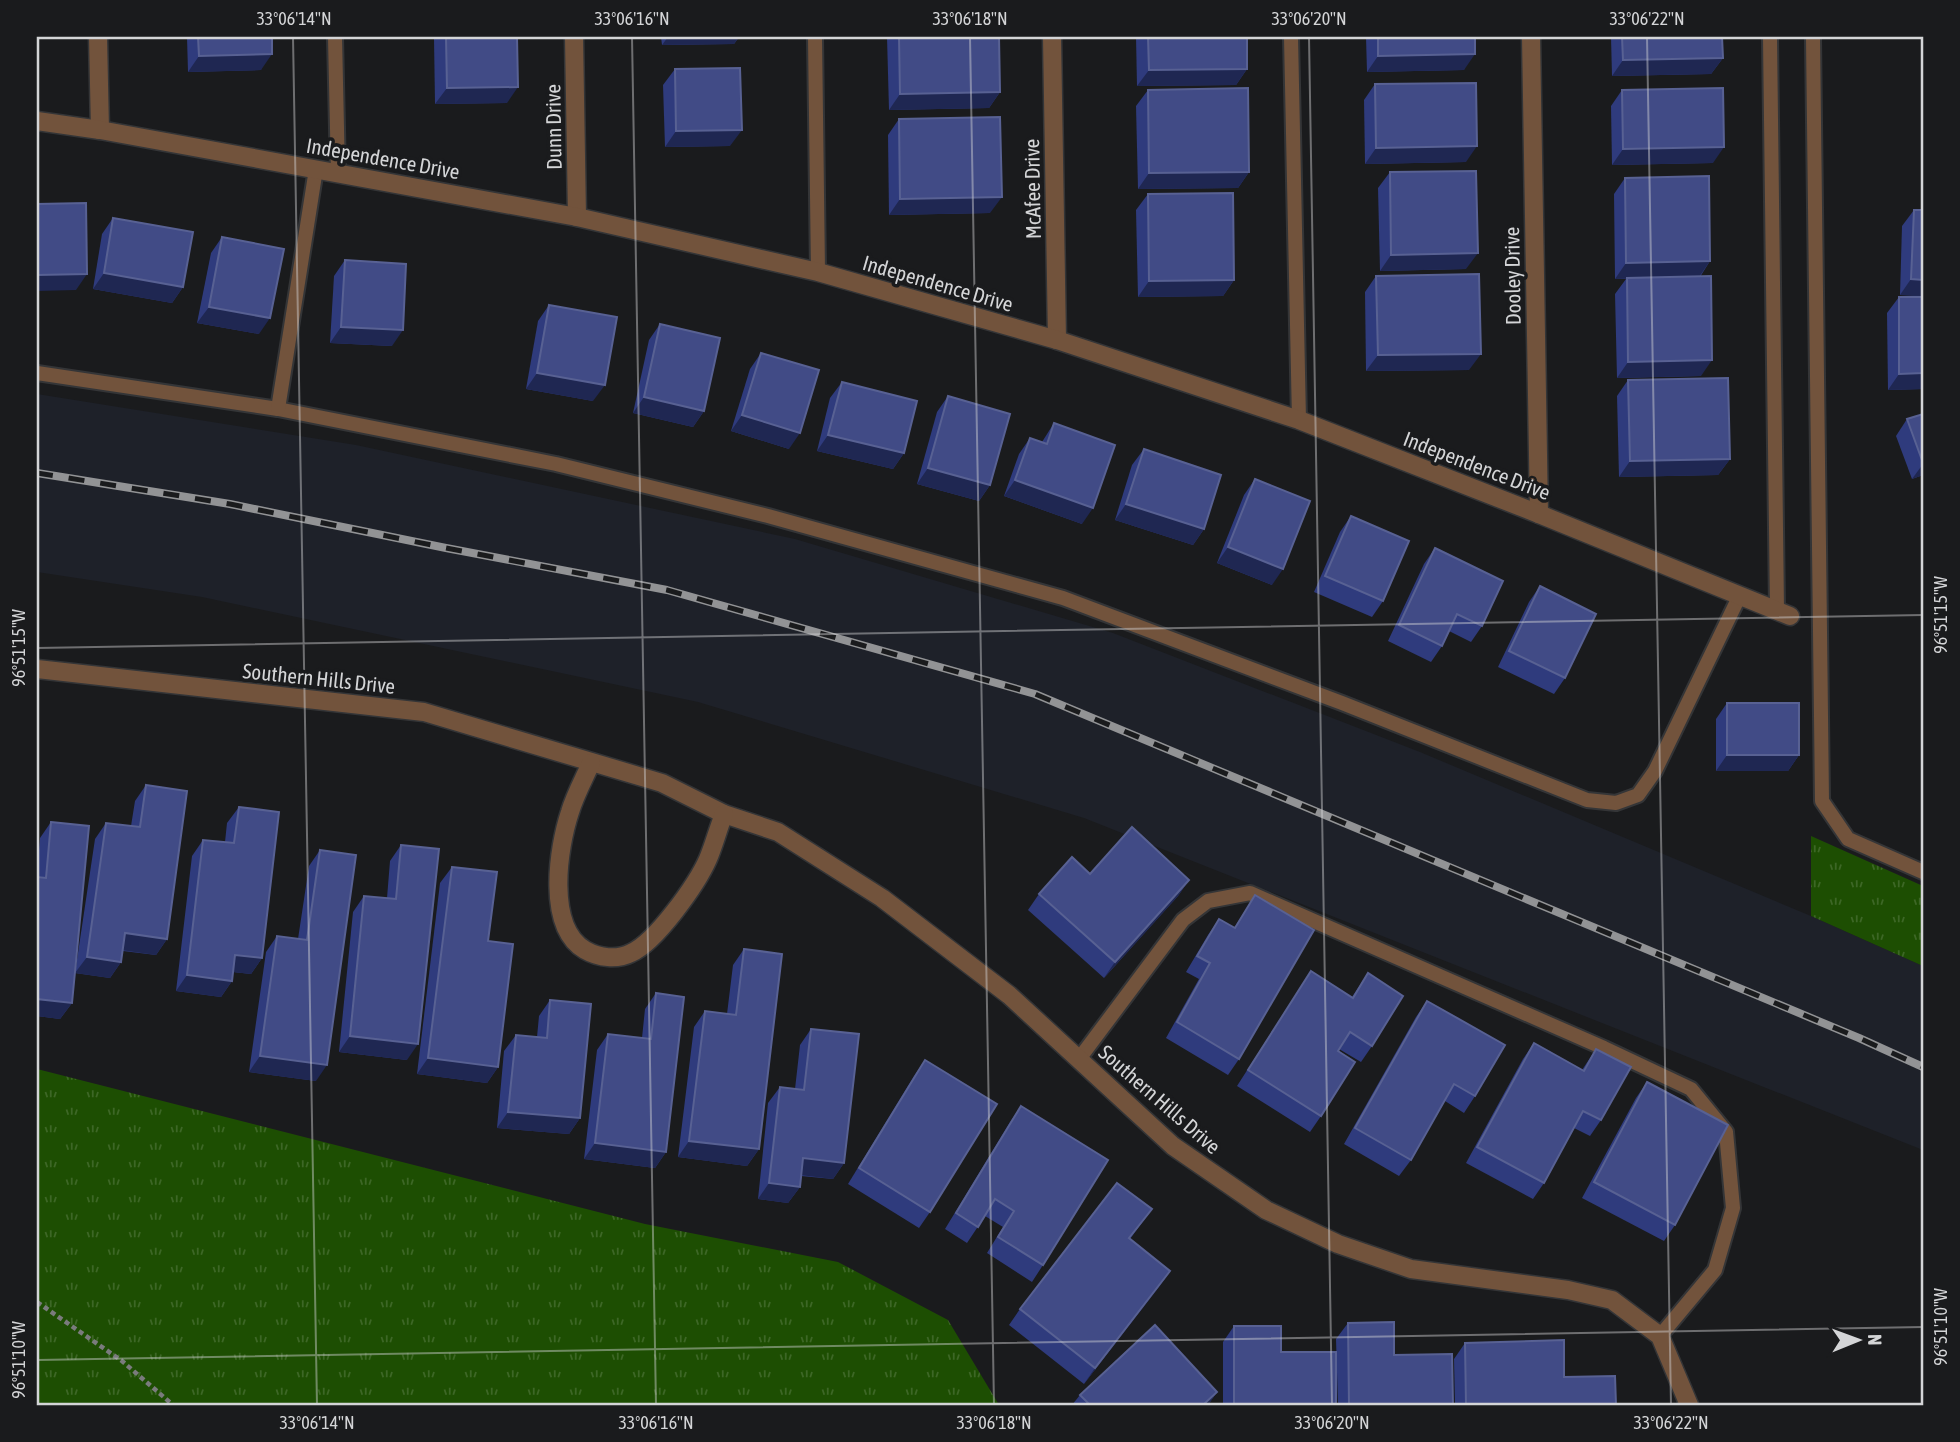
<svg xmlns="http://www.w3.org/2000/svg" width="1960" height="1442" font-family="'Asap Condensed',sans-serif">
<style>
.built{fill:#1e2129}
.grass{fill:url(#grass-tufts)}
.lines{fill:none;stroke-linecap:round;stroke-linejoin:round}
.service-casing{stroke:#343537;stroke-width:18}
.minor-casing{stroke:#343537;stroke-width:21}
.path{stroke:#7a7b7d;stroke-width:4.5;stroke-dasharray:5 3.5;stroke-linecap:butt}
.service{stroke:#72533c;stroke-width:14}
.minor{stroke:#72533c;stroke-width:18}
.rail-casing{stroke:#929395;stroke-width:8}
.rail{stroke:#1a1b1d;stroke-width:5;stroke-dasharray:16;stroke-linecap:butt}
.wall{fill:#2f3b7d}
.shaded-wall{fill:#1f2752}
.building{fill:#414b86;stroke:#586193;stroke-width:2}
.ticks{fill:none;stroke:#d4d5d7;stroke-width:2;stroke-opacity:0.45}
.labels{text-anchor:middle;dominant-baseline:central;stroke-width:7;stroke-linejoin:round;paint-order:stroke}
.street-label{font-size:21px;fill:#d4d5d7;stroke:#1a1b1d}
.neatline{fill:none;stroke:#d4d5d7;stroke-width:2.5}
.ticks-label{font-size:18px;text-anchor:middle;fill:#d4d5d7}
</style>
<defs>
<pattern id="grass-tufts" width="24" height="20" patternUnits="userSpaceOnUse" patternTransform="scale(1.75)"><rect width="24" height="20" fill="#1d4e02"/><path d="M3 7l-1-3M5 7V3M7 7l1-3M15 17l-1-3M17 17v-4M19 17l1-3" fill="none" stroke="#3d6726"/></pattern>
</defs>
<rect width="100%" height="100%" fill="#1a1b1d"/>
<path class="built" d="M37,394l319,51 439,94 318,94 307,119 391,164 112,50v184l-839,-332 -386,-116 -496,-105 -165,-25z"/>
<g class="grass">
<path d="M1811,836l112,50v80l-112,-50z"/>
<path d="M37,1069l608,155 193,38 110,58 51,85h-962z"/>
</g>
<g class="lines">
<defs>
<g id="service">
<path d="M335,37l3,137"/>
<path d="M815,37l3,235"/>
<path d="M1291,37l8,383"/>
<path d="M1770,37l7,573"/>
<path d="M1813,37l9,764 26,38 75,33"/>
<path d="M37,373l241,36 278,55 212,52 295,82 279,105 245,97 29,3 22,-8 17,-24 85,-176"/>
<path d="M278,409l38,-240"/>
<path d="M1079,1059l104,-139 25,-19 42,-8 354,155 87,41 35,43 7,76 -18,62 -55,66"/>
</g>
<g id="minor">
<path d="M98,37l2,93"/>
<path d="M574,37l3,180"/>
<path d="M1052,37l5,303"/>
<path d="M1531,37l8,477"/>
<path d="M37,121l63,9 477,87 241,55 239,68 242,80 240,94 251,102"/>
<path d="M37,669l387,43 238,71 62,31 54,18 104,66 127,97 164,151 93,64 72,34 73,25 157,21 44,10 48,36 29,69"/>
<path d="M591,763c-7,16 -16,32 -21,49 -12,36 -24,115 15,138 14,8 32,10 46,3 25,-11 66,-69 77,-94 6,-14 10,-30 16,-45"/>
</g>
</defs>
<use href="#service" class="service-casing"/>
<use href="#minor" class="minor-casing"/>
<path class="path" d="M37,1302l85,59 51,44"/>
<use href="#service" class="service"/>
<use href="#minor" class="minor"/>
<defs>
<path id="rail" d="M37,473l193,31 216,44 221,42 368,104 824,344 64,29"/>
</defs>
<use href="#rail" class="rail-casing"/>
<use href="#rail" class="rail"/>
</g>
<g class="wall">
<path d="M187,37h85l-11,33 -73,2z"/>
<path d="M435,37h82l-10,66 -72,1 -1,-66z"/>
<path d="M661,37h78l-5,7 -72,1z"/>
<path d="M887,37h112l1,55 -11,16 -100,2z"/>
<path d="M1136,37h111v32l-11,16 -99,1z"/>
<path d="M1366,37h109l-11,33 -97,2z"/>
<path d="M1611,37h111l1,21 -12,16 -99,2z"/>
<path d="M675,69l55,77 -65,1 -2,-62z"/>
<path d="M1375,84l91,78 -101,2 -1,-64z"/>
<path d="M1148,90l101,82 -11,16 -100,1 -2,-83z"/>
<path d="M1622,90l91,73 -101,2 -1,-59z"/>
<path d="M899,119l91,94 -101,2 -1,-80z"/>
<path d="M1390,172l76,97 -86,2 -2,-83z"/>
<path d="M1625,178l85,83 -10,16 1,99 -84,2 -2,-84 11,-15h-11l-1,-85z"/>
<path d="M1148,194l86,86 -11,16 -85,1 -2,-87z"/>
<path d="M1914,210h9v86l-23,-1 2,-69z"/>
<path d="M113,218l70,69 -11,16 -79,-14 9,-55z"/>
<path d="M222,237l37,97 -62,-11 14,-70z"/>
<path d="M345,260l47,86 -62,-3 4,-67z"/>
<path d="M1376,276l93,94 -103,1 -1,-79z"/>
<path d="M1899,297l24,92 -35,1 -1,-77z"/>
<path d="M549,305l44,96 -67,-12 12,-68z"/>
<path d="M660,324l44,87 -11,16 -60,-14 16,-73z"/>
<path d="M761,353l28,96 -58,-18 19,-62z"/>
<path d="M1628,380l102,79 -12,16 -99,2 -2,-81z"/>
<path d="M842,382l62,71 -11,16 -76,-18 13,-53z"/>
<path d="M948,396l42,89 -11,16 -62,-17 20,-72z"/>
<path d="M1923,414v61l-11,4 -16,-43 11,-17z"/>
<path d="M1054,423l28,101 -78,-28 15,-42 11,-16 12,4z"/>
<path d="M1144,449l60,80 -11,16 -78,-25 17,-55z"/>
<path d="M1255,479l17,106 -55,-22 27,-68z"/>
<path d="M1351,516l32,85 -11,16 -58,-25 26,-60z"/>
<path d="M1435,548l47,78 -11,16 -22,-11 -7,15 -11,16 -43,-21 36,-77z"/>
<path d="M1540,586l25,92 -11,16 -56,-27 31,-65z"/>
<path d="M1727,703l72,52 -11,16h-72v-52z"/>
<path d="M146,785l21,154 -11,16 -33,-4 -2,11 -11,16 -35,-5 20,-134 11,-16 25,3 4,-25z"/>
<path d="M239,807l23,151 -11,16 -18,-2 -1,9 -11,16 -45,-6 16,-135 11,-16 22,2 2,-19z"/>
<path d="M51,822l21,181 -12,16 -23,-3v-141l3,-37z"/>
<path d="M401,845l6,215 -68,-8 14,-140 11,-16 23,2 3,-37z"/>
<path d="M320,850l-4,231 -67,-9 17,-120 11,-16 21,3 11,-73z"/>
<path d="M452,867l36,74 10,126 -11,16 -70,-9 23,-191z"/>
<path d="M1090,874l99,6 -11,16 -74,82 -76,-68 11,-16z"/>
<path d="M1255,895l-16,164 -11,16 -62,-37 33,-59 -13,-7 22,-37 11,-16 15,9z"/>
<path d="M744,949l15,200 -12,17 -69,-9 16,-130 11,-16 22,3 6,-49z"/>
<path d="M1311,971l41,26 16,-24 4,73 -11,16 -22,-13 -18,67 -11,16 -73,-46z"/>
<path d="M656,993l10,159 -11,16 -71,-9 13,-109 11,-16 34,4 3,-29z"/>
<path d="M550,1000l30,118 -11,16 -72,-6 7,-77 12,-16 21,2 2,-21z"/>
<path d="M1427,1001l48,95 -11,17 -19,-12 -34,59 -12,16 -55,-32 72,-127z"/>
<path d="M811,1029l33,134 -11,16 -32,-3 -1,11 -12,16 -30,-4 10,-96 12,-16 15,2 5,-44z"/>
<path d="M1534,1043l48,27 14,-21 5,71 -11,16 -16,-8 -30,55 -11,16 -67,-36 57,-104z"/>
<path d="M925,1060l5,152 -11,16 -71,-44 66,-108z"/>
<path d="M1647,1082l28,143 -11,16 -82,-43 54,-100z"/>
<path d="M1021,1106l22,159 -11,17 -45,-29 16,-26 -18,-11 -18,27 -22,-14 65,-107z"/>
<path d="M1152,1209l-22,30 40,32 -86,113 -75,-59 11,-16z"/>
<path d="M1348,1323l46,32 59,50h-115l-2,-66z"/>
<path d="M1234,1326l47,26 55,53h-113v-63z"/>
<path d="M1465,1343l99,34 52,28h-161l-1,-46z"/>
<path d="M1217,1392l-9,13h-136l8,-10z"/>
</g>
<g class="shaded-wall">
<path d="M668,37h71l-5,7 -72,1z"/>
<path d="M272,54l-11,16 -73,2 11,-16z"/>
<path d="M1475,54l-11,16 -97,2 11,-16z"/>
<path d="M1723,58l-12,16 -99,2 11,-16z"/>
<path d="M1247,69l-11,16 -99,1 12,-16z"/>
<path d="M518,87l-11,16 -72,1 12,-16z"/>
<path d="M1000,92l-11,16 -100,2 11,-16z"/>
<path d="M742,130l-12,16 -65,1 11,-16z"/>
<path d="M1477,146l-11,16 -101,2 11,-16z"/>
<path d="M1724,147l-11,16 -101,2 11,-16z"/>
<path d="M1249,172l-11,16 -100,1 11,-16z"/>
<path d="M1002,197l-12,16 -101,2 11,-16z"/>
<path d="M1478,253l-12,16 -86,2 11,-16z"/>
<path d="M1710,261l-11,16 -84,2 11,-16z"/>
<path d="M104,273l79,14 -11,16 -79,-14z"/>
<path d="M87,274l-11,16 -39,1v-16z"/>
<path d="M1911,279l12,1v16l-23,-1z"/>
<path d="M1234,280l-11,16 -85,1 11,-16z"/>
<path d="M209,307l61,11 -11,16 -62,-11z"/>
<path d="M341,327l62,3 -11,16 -62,-3z"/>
<path d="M1481,354l-12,16 -103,1 12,-16z"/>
<path d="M1712,360l-11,16 -84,2 11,-16z"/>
<path d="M537,373l68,12 -12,16 -67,-12z"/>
<path d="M1923,373v16l-35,1 11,-16z"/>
<path d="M644,397l60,14 -11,16 -60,-14z"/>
<path d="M742,415l58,18 -11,16 -58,-18z"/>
<path d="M828,435l76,18 -11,16 -76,-18z"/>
<path d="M1730,459l-12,16 -99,2 11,-16z"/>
<path d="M1923,464v11l-11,4z"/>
<path d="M928,468l62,17 -11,16 -62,-17z"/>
<path d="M1015,480l78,28 -11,16 -78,-28z"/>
<path d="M1126,504l78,25 -11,16 -78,-25z"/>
<path d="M1228,547l55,22 -11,16 -55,-22z"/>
<path d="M1727,755h72l-11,16h-72z"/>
<path d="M1189,880l-11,16 -74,82 11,-16z"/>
<path d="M125,933l42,6 -11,16 -42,-6z"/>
<path d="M235,955l27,3 -11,16 -27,-3z"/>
<path d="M87,957l34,5 -11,16 -35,-5z"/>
<path d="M187,975l45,6 -11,16 -45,-6z"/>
<path d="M37,999l35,4 -12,16 -23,-3z"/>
<path d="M350,1036l68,8 -11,16 -68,-8z"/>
<path d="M260,1056l67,9 -11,16 -67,-9z"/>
<path d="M428,1058l70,9 -11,16 -70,-9z"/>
<path d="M508,1112l72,6 -11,16 -72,-6z"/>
<path d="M689,1141l70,8 -12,17 -69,-9z"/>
<path d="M595,1143l71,9 -11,16 -71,-9z"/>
<path d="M803,1158l41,5 -11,16 -41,-5z"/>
<path d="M769,1183l31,4 -12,16 -30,-4z"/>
<path d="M1170,1271l-11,16 -75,97 11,-16z"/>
<path d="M1217,1392l-9,13h-5z"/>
</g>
<g class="building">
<path d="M198,37h74v17l-73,2z"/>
<path d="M446,37h71l1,50 -71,1z"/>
<path d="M899,37h100l1,55 -100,2z"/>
<path d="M1148,37h99v32l-98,1z"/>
<path d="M1378,37h97v17l-97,2z"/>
<path d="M1622,37h100l1,21 -100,2z"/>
<path d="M740,68l2,62 -66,1 -1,-62z"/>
<path d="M1476,83l1,63 -101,2 -1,-64z"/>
<path d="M1248,88l1,84 -100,1 -1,-83z"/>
<path d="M1723,88l1,59 -101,2 -1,-59z"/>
<path d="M1000,117l2,80 -102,2 -1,-80z"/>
<path d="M1476,171l2,82 -87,2 -1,-83z"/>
<path d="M1709,176l1,85 -84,2 -1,-85z"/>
<path d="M1233,193l1,87 -85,1 -1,-87z"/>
<path d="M86,203l1,71 -50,1v-71z"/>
<path d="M1914,210h9v70l-12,-1z"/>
<path d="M113,218l80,14 -10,55 -79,-14z"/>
<path d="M222,237l62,12 -14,69 -61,-11z"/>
<path d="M345,260l61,4 -3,66 -62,-3z"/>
<path d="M1479,274l2,80 -103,1 -2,-79z"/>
<path d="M1711,276l1,84 -84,2 -1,-84z"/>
<path d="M1899,297h24v76l-24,1z"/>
<path d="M549,305l68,12 -12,68 -68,-12z"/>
<path d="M660,324l60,14 -16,73 -60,-14z"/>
<path d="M761,353l58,17 -19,63 -58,-18z"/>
<path d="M1728,378l2,81 -100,2 -2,-81z"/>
<path d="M842,382l75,19 -13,52 -76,-18z"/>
<path d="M948,396l62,18 -20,71 -62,-17z"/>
<path d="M1923,414v49l-16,-44z"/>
<path d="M1054,423l61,22 -22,63 -78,-28 15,-42 17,6z"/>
<path d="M1144,449l77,26 -17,54 -78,-25z"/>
<path d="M1255,479l55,22 -27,68 -55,-22z"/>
<path d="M1351,516l58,25 -26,60 -58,-25z"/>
<path d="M1435,548l68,33 -21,45 -25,-12 -15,32 -43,-21z"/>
<path d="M1540,586l56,28 -31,64 -56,-27z"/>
<rect x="1727" y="703" width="72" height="52"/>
<path d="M146,785l41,6 -20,148 -42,-6 -4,29 -34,-5 19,-134 34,4z"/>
<path d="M239,807l40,5 -17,146 -27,-3 -3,26 -45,-6 16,-135 31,3z"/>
<path d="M51,822l38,4 -17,177 -35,-4v-122l9,1z"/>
<path d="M1132,827l57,53 -74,82 -76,-68 33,-37 18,17z"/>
<path d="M401,845l38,4 -21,195 -68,-8 14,-140 32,3z"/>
<path d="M320,850l36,5 -29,210 -67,-9 17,-120 30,4z"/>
<path d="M452,867l45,5 -9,69 25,3 -15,123 -70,-9z"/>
<path d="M1255,895l59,35 -75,129 -62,-37 33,-59 -13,-7 22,-37 16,9z"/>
<path d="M744,949l38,5 -23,195 -70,-8 16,-130 31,4z"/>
<path d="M1311,971l42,27 15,-25 35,23 -31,50 -22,-14 -12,19 17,11 -34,54 -73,-46z"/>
<path d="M656,993l28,4 -18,155 -71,-9 13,-109 43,5z"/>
<path d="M550,1000l41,4 -11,114 -72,-6 8,-77 31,3z"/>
<path d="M1427,1001l78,44 -30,51 -21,-12 -43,76 -56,-32z"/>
<path d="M811,1029l48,5 -15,129 -41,-5 -3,29 -31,-4 11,-96 24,3z"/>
<path d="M1534,1043l50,28 12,-22 35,18 -30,53 -18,-9 -39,72 -67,-36z"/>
<path d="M925,1060l72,44 -67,108 -71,-44z"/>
<path d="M1647,1082l81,43 -53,100 -81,-43z"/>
<path d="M1021,1106l87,54 -65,105 -45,-28 16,-26 -19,-12 -17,28 -22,-14z"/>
<path d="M1117,1183l35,26 -23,29 41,33 -75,97 -75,-59z"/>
<path d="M1394,1322v33l58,-1 1,51h-104l-1,-82z"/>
<path d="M1155,1325l62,67 -14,13h-113l-10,-10z"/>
<path d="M1234,1326h47v26h55v53h-102z"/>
<path d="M1564,1340v37l51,-1 1,29h-150l-1,-62z"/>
</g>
<path class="ticks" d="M293,37l24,1368M632,37l24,1368M970,37l24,1368M1309,37l23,1368M1647,37l24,1368M37,648l1886,-33M37,1360l1886,-33"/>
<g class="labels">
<g class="street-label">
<text transform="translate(553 127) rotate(-91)">Dunn Drive</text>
<text transform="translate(383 158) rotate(10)">Independence Drive</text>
<text transform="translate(1032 189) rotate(-91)">McAfee Drive</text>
<text transform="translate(1512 276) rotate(-91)">Dooley Drive</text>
<text transform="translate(938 283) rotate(16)">Independence Drive</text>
<text transform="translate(1477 465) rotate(21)">Independence Drive</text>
<text transform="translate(319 678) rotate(6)">Southern Hills Drive</text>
<text transform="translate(1160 1099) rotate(41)">Southern Hills Drive</text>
</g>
</g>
<rect width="1960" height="1442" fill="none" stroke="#1a1b1d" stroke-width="77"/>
<g transform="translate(1858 1340) rotate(89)" stroke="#1a1b1d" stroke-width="5" paint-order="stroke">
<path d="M0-5L12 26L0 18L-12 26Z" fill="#d4d5d7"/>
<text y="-10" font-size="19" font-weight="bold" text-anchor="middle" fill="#d4d5d7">N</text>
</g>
<rect x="38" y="38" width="1884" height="1366" class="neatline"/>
<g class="ticks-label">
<text x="294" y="25">33°06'14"N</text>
<text x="632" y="25">33°06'16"N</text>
<text x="970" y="25">33°06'18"N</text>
<text x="1309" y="25">33°06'20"N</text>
<text x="1647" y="25">33°06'22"N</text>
<text transform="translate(1941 615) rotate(-90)" y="6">96°51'15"W</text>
<text transform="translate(19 648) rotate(-90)" y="6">96°51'15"W</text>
<text transform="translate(1941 1327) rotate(-90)" y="6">96°51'10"W</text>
<text transform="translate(19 1360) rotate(-90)" y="6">96°51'10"W</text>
<text x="317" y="1429">33°06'14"N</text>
<text x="656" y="1429">33°06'16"N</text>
<text x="994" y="1429">33°06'18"N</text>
<text x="1332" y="1429">33°06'20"N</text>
<text x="1671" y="1429">33°06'22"N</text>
</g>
</svg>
